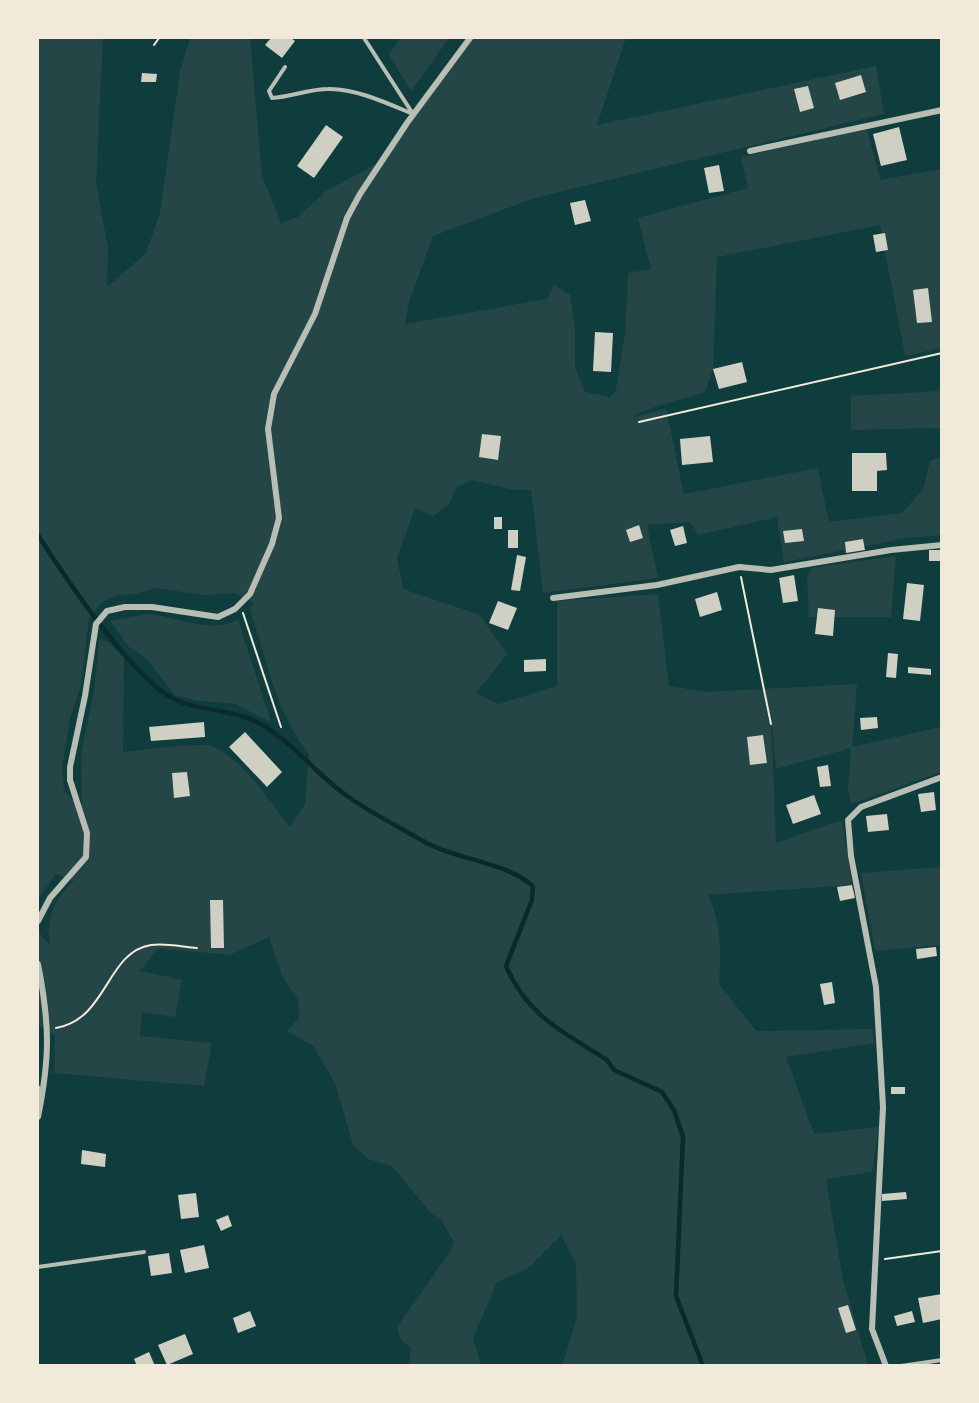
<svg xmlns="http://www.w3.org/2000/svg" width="979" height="1403" font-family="Ubuntu,sans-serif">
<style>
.green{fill:#244646;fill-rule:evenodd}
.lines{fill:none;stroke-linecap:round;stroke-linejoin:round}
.stream{stroke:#0a2a2b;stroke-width:4.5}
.building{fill:#cfcfc3}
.path{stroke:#f1e9da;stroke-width:2}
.service{stroke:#b8beb3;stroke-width:4}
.minor{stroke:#b8beb3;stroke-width:6}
</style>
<rect width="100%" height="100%" fill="#0f3d3e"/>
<g class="green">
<path d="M38,38h65l-7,145 12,65 -1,39 39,-34 14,-40 20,-141 10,-34h60l12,138 19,47 17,-6 28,-26 54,-29 90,-124h156l-29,87 279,-59 8,48 -350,84 -101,38 -24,66 -4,22 142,-25 7,-14 16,10 5,32v40l10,25 25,5 6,-7 9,-57 3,-60 23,-4 -13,-51 110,-30 -7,-31 126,-28 13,51 61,-11v179l-36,8 -25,-131 -163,32 -4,112 -8,23c-25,9 -50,12 -73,25l34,-8 18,85 134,-26 11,54 73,-9 21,-24 7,-28 11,-4v78l-35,3 -122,24 -7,-45 -79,18 -8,-13 -43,3 11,53 -115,15 -12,-103h-16l-44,-10 -14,7 -8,17 -16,12 -18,-8 -18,50 6,31 77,26 27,39 -31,39 22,11 59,-18v-85l101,-7 11,92 36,6 152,-8 -5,63 89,-20v45l-90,32 -3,-16 3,-40 -75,21 -5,-57 5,131 66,-23 10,65 -144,10c14,29 13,57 11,89l37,47 116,-2 3,14 -89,14 28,77 65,-7 -7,45 -46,7 17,101 25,85h-306l15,-47 -1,-54 -15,-29 -34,34 -30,13 -24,56 8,27h-72l2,-17 -10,-8 -4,-13 52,-74 5,-11 -13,-22 -12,-9 -37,-45 -24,-7 -15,-14 -18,-62 -22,-37 -26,-15 12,-13 -1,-19 -16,-23 -13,-39 -40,18 -71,-7 -18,23 42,9 -7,37 -33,-5 -2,24 72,7 -8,43 -150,-13 1,-38 -17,-10v-94l12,15c-5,-28 5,-47 24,-66l-18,-6 -18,25zM156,588l48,7 31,-2 19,10 -4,6c16,49 26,104 59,145l-4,50 -15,23c-23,-28 -43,-65 -78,-81 -11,-4 -73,4 -89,6l1,-94 -17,-17 -8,-1 -5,52 -13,62 1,54 -18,-17 -2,-24 8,-48 11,-33 8,-68 14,-17 15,-6 17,-1z"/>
<path d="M400,38h49l-38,53 -22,-36z"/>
<path d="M941,391v37l-90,2v-34z"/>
<path d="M896,556l-5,61h-82l-2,-39 5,-10z"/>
<path d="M148,614c31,3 60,20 90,6l33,102 -36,-18 -42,-4 -18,-5 -28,-36 -18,-12 -19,-26z"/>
<path d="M941,867v78l-66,6 -14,-78z"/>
</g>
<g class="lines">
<path class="stream" d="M38,535c26,41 97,147 138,165 26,12 58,9 83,23 34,19 57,51 88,73 24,17 52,31 78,46 34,19 79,19 108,44l-1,14 -26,66c22,51 56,65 101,94l7,10 48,22 12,18 9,27 -7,159 27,70"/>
</g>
<g class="building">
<path d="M271,38h20l4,3 -13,17 -17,-13z"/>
<path d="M142,73l15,1 -1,8h-15z"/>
<path d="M861,75l5,17 -26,8 -5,-17z"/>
<path d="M808,86l6,22 -14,4 -6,-23z"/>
<path d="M326,125l17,12 -29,41 -17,-12z"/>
<path d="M899,127l8,33 -26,6 -8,-32z"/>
<path d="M719,165l5,26 -15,2 -5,-25z"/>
<path d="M585,200l6,21 -16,4 -5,-22z"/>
<path d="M885,233l3,17 -12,2 -3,-17z"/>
<path d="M928,288l4,34 -15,1 -4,-33z"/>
<path d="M595,332l18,1 -2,39 -18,-1z"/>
<path d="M742,362l5,20 -28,7 -6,-20z"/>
<path d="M482,434l19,2 -3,24 -19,-3z"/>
<path d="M710,436l3,26 -31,3 -2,-26z"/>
<path d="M852,453h34l1,17 -10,1v20h-25z"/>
<rect x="494" y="517" width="8" height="12"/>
<path d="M639,525l4,13 -13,4 -4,-12z"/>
<path d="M683,526l4,17 -12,3 -5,-16z"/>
<path d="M802,529l2,12 -19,2 -2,-12z"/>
<rect x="508" y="530" width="10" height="18"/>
<path d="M863,539l2,11 -19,3 -1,-11z"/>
<rect x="929" y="550" width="13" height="11"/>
<path d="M517,555l9,2 -6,34 -9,-1z"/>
<path d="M794,575l4,26 -15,2 -4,-25z"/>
<path d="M907,583l17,2 -4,36 -17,-2z"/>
<path d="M717,592l5,18 -22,7 -5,-18z"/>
<path d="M498,601l19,7 -9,22 -19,-7z"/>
<path d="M818,608l17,2 -2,26 -18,-2z"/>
<path d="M888,653l10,1 -2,24 -10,-1z"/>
<path d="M546,659v12l-22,1v-12z"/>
<path d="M908,667l23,2v6l-23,-2z"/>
<path d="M877,717l1,11 -17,2 -1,-12z"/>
<path d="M204,722l1,15 -54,4 -2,-14z"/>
<path d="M245,732l37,40 -15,15 -38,-40z"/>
<path d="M763,735l4,28 -17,2 -3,-28z"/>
<path d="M828,765l3,21 -11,1 -3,-20z"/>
<path d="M187,772l3,24 -16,2 -2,-25z"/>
<path d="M934,792l2,18 -15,2 -3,-18z"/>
<path d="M814,795l7,19 -28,10 -7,-19z"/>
<path d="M887,814l2,16 -21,2 -2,-16z"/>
<path d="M852,885l3,13 -15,3 -3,-14z"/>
<path d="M210,900h13l1,48h-13z"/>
<path d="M936,947l1,9 -20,3 -1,-10z"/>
<path d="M832,982l3,21 -11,2 -4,-21z"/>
<rect x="891" y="1087" width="14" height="7"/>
<path d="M82,1150l24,4 -1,13 -24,-3z"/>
<path d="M906,1192l1,7 -25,2v-7z"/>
<path d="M196,1193l3,24 -18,2 -3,-24z"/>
<path d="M228,1215l4,11 -11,5 -5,-11z"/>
<path d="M204,1245l5,23 -24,5 -5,-23z"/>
<path d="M169,1253l3,20 -21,3 -3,-20z"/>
<path d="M942,1294v25l-19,4 -5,-25z"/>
<path d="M848,1305l8,25 -10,3 -8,-25z"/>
<path d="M250,1311l6,15 -18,7 -5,-15z"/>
<path d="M912,1311l3,11 -18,4 -3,-10z"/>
<path d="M185,1334l8,20 -26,11 -9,-20z"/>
<path d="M149,1352l6,14h-18l-3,-7z"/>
</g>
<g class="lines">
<g class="path">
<path d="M154,45l5,-7"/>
<path d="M639,422l303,-69"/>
<path d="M741,577l30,147"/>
<path d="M243,613l38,114"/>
<path d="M56,1028c52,-9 50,-76 95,-83 15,-2 32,2 46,3"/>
<path d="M885,1259l57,-8"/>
</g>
<g class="service">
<path d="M285,67l-16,24 3,7c19,-1 37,-9 56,-9 27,-1 61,15 85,25l-49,-76"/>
<path d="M38,1087l2,10"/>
<path d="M38,1267l106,-15"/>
<path d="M901,1366l41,-6"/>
</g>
<g class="minor">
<path d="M750,151l192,-41"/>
<path d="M553,598l104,-13 82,-18 32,3 120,-20 51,-5"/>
<path d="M38,921l12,-23 36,-41 1,-24 -17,-53v-13l15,-71 11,-72 11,-13 18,-4h27l66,10 17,-8 15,-15 22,-50 7,-26 -11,-89 6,-35 41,-80 32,-96 13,-24 47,-71 63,-85"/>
<path d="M38,964c12,61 12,93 0,153"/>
<path d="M886,1366l-14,-37 11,-222 -7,-120 -25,-131 -3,-36 13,-13 81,-30"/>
</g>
</g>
<rect width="979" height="1403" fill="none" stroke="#f1e9da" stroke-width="78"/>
</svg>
